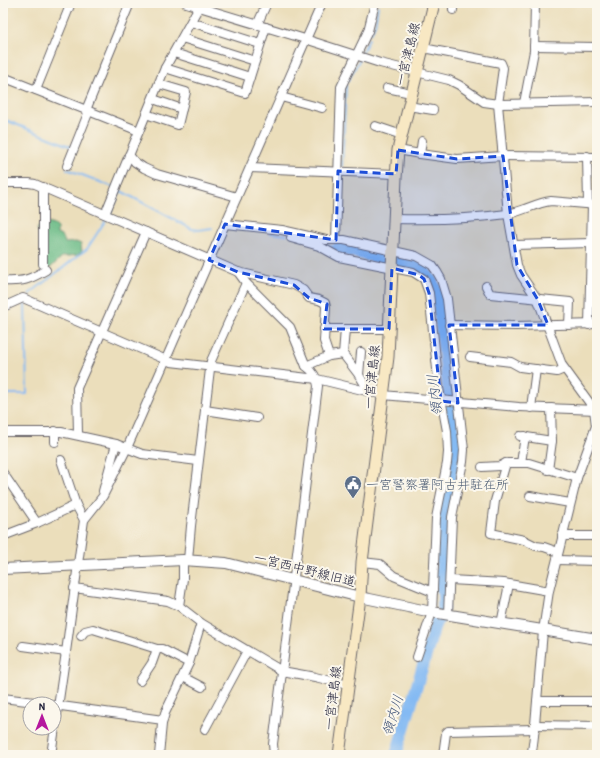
<svg xmlns="http://www.w3.org/2000/svg" width="600" height="758" font-family="'Patrick Hand','Klee One',sans-serif">
<style>
.forest{fill:#6bbb86;stroke:#466e60}
.lines{fill:none;stroke-linecap:round;stroke-linejoin:round}
.stream{stroke:#84baf3;stroke-width:2}
.river{stroke:#84baf3;stroke-width:12}
.minor-casing{stroke:#686468;stroke-width:10}
.tertiary-casing{stroke:#686468;stroke-width:12}
.secondary-casing{stroke:#686468;stroke-width:13}
.minor{stroke:#fff;stroke-width:8}
.tertiary{stroke:#fff;stroke-width:10}
.secondary{stroke:#f8e8c3;stroke-width:11}
.marked{fill:#1d4ed8;fill-opacity:0.2;stroke:#1d4ed8;stroke-width:3;stroke-dasharray:8 5;stroke-linejoin:round}
.labels{text-anchor:middle;dominant-baseline:central;stroke-width:4;stroke-linejoin:round;paint-order:stroke}
.street-label{font-size:13px;fill:#22223b;stroke:#fbf7ec}
.service-label{font-size:13px;fill:#4e5e75;stroke:#fbf7ec;text-anchor:start}
.water-label{font-size:14px;font-style:italic;fill:#44577b;stroke:#fbf7ec}
</style>
<rect width="100%" height="100%" fill="#fbf7ec"/>
<filter id="ink" filterUnits="userSpaceOnUse"><feTurbulence type="fractalNoise" baseFrequency=".025" numOctaves="2"/><feDisplacementMap in="SourceGraphic" scale="8" xChannelSelector="R" yChannelSelector="G"/><feConvolveMatrix kernelMatrix="1 2 1 2 8 2 1 2 1" color-interpolation-filters="sRGB"/></filter>
<filter id="wash" filterUnits="userSpaceOnUse"><feTurbulence type="fractalNoise" baseFrequency=".012" numOctaves="4" result="noise"/><feDisplacementMap in="SourceGraphic" scale="16" xChannelSelector="R" yChannelSelector="G"/><feGaussianBlur stdDeviation="0.9" result="paint"/><feColorMatrix in="noise" values="0 0 0 0 0 0 0 0 0 0 0 0 0 0 0 0 0 1.4 0 .05"/><feComposite in="paint" operator="in"/></filter>
<g filter="url(#wash)">
<rect width="100%" height="100%" fill="#ebdebb"/>
<path class="forest" d="M47,223l7,2 3,3v6c5,2 7,4 8,9l11,-1 5,2 1,8 -5,3 -15,2 -13,12 -7,-1 -2,-31 -3,-8 4,-5z"/>
<g class="lines">
<g class="stream">
<path d="M371,33l4,-8 3,-19"/>
<path d="M362,53l7,-14"/>
<path d="M348,81l12,-22"/>
<path d="M3,119l69,28"/>
<path d="M342,166l4,-81"/>
<path d="M67,169l46,18"/>
<path d="M119,190l73,39 6,1 14,-2"/>
<path d="M110,214l10,-23"/>
<path d="M270,233l17,2"/>
<path d="M323,244l15,4v-5"/>
<path d="M29,294l58,-45 20,-31"/>
<path d="M3,394h24l-2,-90"/>
</g>
<g class="river">
<path d="M338,248l81,20c10,7 15,14 18,26l19,157 -13,61 -2,70 2,11v15"/>
<path d="M396,755l40,-133 5,-5"/>
</g>
</g>
</g>
<g filter="url(#ink)">
<g class="lines">
<defs>
<g id="minor">
<path d="M186,3l119,36 75,24 69,17 10,5 25,17 14,2 99,-2"/>
<path d="M453,3v7"/>
<path d="M191,22l69,22"/>
<path d="M257,25l10,-22"/>
<path d="M182,38l73,23"/>
<path d="M534,46l63,1"/>
<path d="M423,48l78,15 2,5 -5,36 10,110 9,51 4,10 17,25 24,65 32,44 2,17 -19,52 -28,113 -6,40 -9,105 -2,16 -2,3"/>
<path d="M174,53l76,24"/>
<path d="M165,68l80,25 21,-66"/>
<path d="M3,77l136,54"/>
<path d="M387,88l24,5"/>
<path d="M36,90l35,-87"/>
<path d="M281,97l41,11"/>
<path d="M153,99l29,10"/>
<path d="M524,103l10,-52 1,-48"/>
<path d="M408,106l25,4"/>
<path d="M86,110l44,-107"/>
<path d="M146,114l32,11 8,-33 -27,-8"/>
<path d="M375,126l27,9"/>
<path d="M398,150l22,4 37,5 46,-3 93,1"/>
<path d="M420,154l2,-13"/>
<path d="M129,155l6,7 9,6 13,6 80,23"/>
<path d="M587,156l1,48"/>
<path d="M67,166l22,-55"/>
<path d="M250,168l146,6"/>
<path d="M3,183h26l6,1 203,88 8,11 -35,78 -20,165 -3,34"/>
<path d="M105,214l60,-146 36,-65"/>
<path d="M394,219c37,1 76,0 113,-5 15,-2 28,-11 44,-13l46,4"/>
<path d="M225,224l57,6 44,10h18l72,16 16,9 5,7 4,7 6,20 17,151 -1,12 -11,55 -4,97"/>
<path d="M291,238l28,8 20,11 74,15 11,7 5,14 10,95 8,43 1,21 -1,11 -11,55 -4,94 -15,45"/>
<path d="M336,240l5,-153 27,-56 7,-28"/>
<path d="M514,245l77,-2"/>
<path d="M43,264v-77"/>
<path d="M238,272l56,13 9,5 6,8 10,2 6,3 1,4 -2,34 5,15"/>
<path d="M3,281c20,1 26,-1 43,-11"/>
<path d="M246,283l44,44 16,39c7,5 11,11 12,20l-45,358 1,11"/>
<path d="M486,286l4,8 80,8 -1,23"/>
<path d="M3,307l20,-9 148,64 146,17 66,16 136,12 78,3"/>
<path d="M449,325l67,1 81,-2"/>
<path d="M589,325l3,-120"/>
<path d="M324,329h65"/>
<path d="M345,329l-2,25 16,21 11,18"/>
<path d="M470,357l41,5 9,5 37,5 7,-3"/>
<path d="M306,366l23,-10 14,-2"/>
<path d="M359,375l2,-23"/>
<path d="M531,408l5,-39"/>
<path d="M205,410l52,8"/>
<path d="M55,431v11"/>
<path d="M3,432h58l55,12 26,10 56,7"/>
<path d="M78,434l-1,-46 69,-156"/>
<path d="M520,436l32,5"/>
<path d="M61,460l15,45 8,15"/>
<path d="M521,463l4,-27"/>
<path d="M482,467l18,-1 6,-3"/>
<path d="M548,470l4,-29 -1,-33"/>
<path d="M3,473l34,50"/>
<path d="M103,491l13,-47"/>
<path d="M530,496l40,7"/>
<path d="M3,536l34,-13 39,-18"/>
<path d="M562,536h35"/>
<path d="M558,552l-14,-5 -8,-1 -12,-6 -33,-7 4,-32 11,-38h23l48,15"/>
<path d="M557,560l40,1"/>
<path d="M362,562l18,2 14,12 39,16"/>
<path d="M450,580l54,3 5,1"/>
<path d="M74,588l94,13 11,5 22,17 81,48 33,6 33,8"/>
<path d="M179,606l4,-27v-19"/>
<path d="M501,624l8,-40 40,7"/>
<path d="M81,636l4,-5 8,-2 64,20"/>
<path d="M23,646l43,6"/>
<path d="M183,677l19,10"/>
<path d="M140,681l12,-18 5,-14h5l27,14"/>
<path d="M3,698l47,6"/>
<path d="M537,701h60"/>
<path d="M54,705l109,15"/>
<path d="M535,725l62,1"/>
<path d="M205,729l42,-78"/>
<path d="M51,755l15,-103 18,-132 19,-24 24,-48 195,-445"/>
<path d="M159,755l3,-31 3,-11 24,-50 12,-40"/>
<path d="M443,755l3,-22 2,-2 87,-2"/>
</g>
<path id="tertiary" d="M3,569l180,-9 43,3 134,34 72,15 165,27"/>
<path id="secondary" d="M339,755l21,-158 2,-35 26,-205 8,-179 2,-28 36,-147"/>
</defs>
<use href="#minor" class="minor-casing"/>
<use href="#tertiary" class="tertiary-casing"/>
<use href="#secondary" class="secondary-casing"/>
<use href="#minor" class="minor"/>
<use href="#tertiary" class="tertiary"/>
<use href="#secondary" class="secondary"/>
</g>
</g>
<path class="marked" d="M398,150l59,9 46,-3 14,109 21,35 10,25h-99l9,78 -17,-2 -12,-108 -5,-14 -5,-4 -27,-7 -3,61h-65l3,-25 -18,-6 -15,-13 -56,-13 -29,-12 16,-36 111,16 2,-69 58,3z"/>
<defs>
<symbol id="civic-pin" viewBox="-11 -11 22 30"><path d="M0 17L-7.5 6A9.5 9.5 0 1 1 7.5 6Z" fill="#5c6f8a" stroke="#fbf7ec"/><path d="M-.6-6.5H3V-4.5H.6V-3L4-1V1h2V6H-6V1h2V-1L-.6-3ZM-1.2 2.5V6h2.4V2.5Z" fill="#fff"/></symbol>
</defs>
<g fill-rule="evenodd">
<use href="#civic-pin" x="343" y="474" width="20" height="27"/>
</g>
<g class="labels">
<g class="street-label">
<text transform="translate(407 54) rotate(-76)">一宮津島線</text>
<text transform="translate(371 377) rotate(-84)">一宮津島線</text>
<text transform="translate(305 569) rotate(14)">一宮西中野線旧道</text>
<text transform="translate(332 698) rotate(-83)">一宮津島線</text>
</g>
<g class="service-label">
<text x="366" y="484">一宮警察署阿古井駐在所</text>
</g>
<g class="water-label">
<text transform="translate(434 395) rotate(-97)">領内川</text>
<text transform="translate(392 715) rotate(-73)">領内川</text>
</g>
</g>
<rect width="600" height="758" fill="none" stroke="#fbf7ec" stroke-width="16"/>
<g transform="translate(42 716)"><circle r="19" fill="#fbf7ec" stroke="#a4a2a5"/>
<path d="M0-3L7 15L0 10L-7 15Z" fill="#b5179e"/>
<text y="-6" font-size="11" font-weight="bold" text-anchor="middle" fill="#22223b">N</text>
</g>
</svg>
